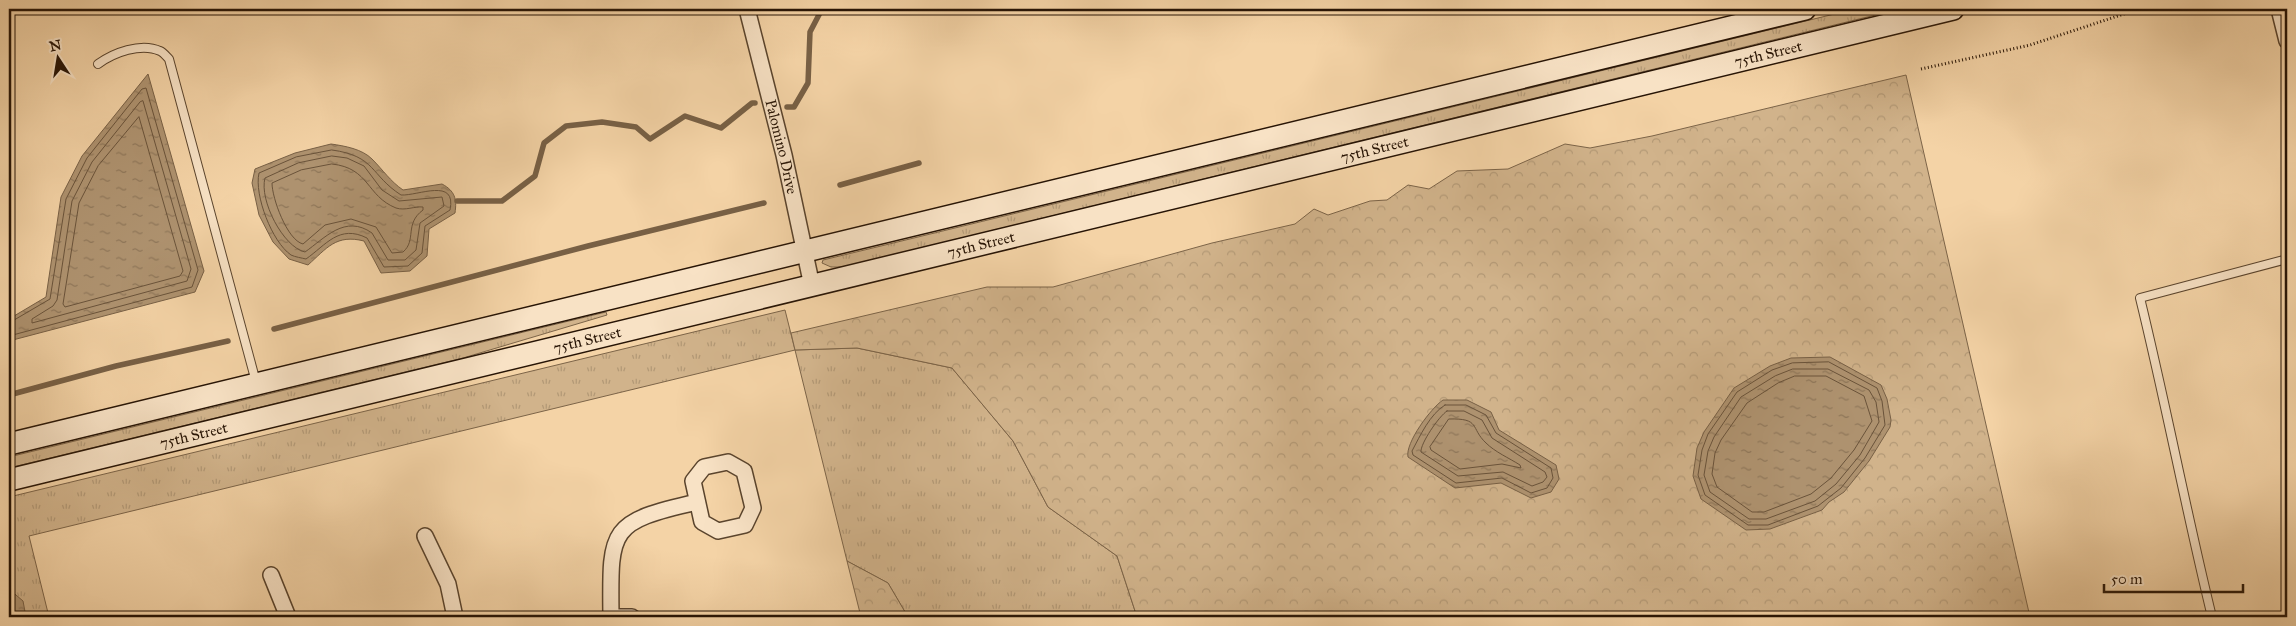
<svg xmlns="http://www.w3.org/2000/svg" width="2296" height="626" font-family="'IM FELL Great Primer',serif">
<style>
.grass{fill:url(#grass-tufts);stroke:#7c6448}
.forest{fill:url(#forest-crowns);stroke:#7c6448}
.water{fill:url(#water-ripples);stroke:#786045}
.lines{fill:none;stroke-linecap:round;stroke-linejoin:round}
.shore{stroke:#6a533a;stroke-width:1}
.stream{stroke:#786045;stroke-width:5.5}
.service-casing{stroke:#5a442d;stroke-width:10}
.minor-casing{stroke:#5a442d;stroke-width:18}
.secondary-casing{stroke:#271405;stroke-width:24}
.path{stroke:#271405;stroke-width:3;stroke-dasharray:1 2.5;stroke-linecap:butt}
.service{stroke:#f8e2c5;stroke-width:8}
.minor{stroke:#f8e2c5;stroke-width:15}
.secondary{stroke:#f8e2c5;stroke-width:21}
.labels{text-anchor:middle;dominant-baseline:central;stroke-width:4.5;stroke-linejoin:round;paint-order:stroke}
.street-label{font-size:15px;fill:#271405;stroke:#f8e2c5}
</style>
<defs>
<pattern id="grass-tufts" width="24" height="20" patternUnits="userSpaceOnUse" patternTransform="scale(1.25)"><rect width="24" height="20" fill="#d1b38b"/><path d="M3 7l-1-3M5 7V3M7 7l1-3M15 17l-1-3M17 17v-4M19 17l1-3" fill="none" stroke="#b39976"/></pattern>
<pattern id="forest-crowns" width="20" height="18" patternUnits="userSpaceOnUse" patternTransform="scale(1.25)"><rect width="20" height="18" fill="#d1b38b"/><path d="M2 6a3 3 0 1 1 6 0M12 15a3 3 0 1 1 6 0" fill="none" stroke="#b39976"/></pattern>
<pattern id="water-ripples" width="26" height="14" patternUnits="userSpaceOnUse" patternTransform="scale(1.25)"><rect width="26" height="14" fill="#ae926f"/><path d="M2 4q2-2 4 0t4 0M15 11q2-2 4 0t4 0" fill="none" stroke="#8e7659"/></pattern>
</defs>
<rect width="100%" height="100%" fill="#f4d3a6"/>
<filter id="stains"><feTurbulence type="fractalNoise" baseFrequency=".004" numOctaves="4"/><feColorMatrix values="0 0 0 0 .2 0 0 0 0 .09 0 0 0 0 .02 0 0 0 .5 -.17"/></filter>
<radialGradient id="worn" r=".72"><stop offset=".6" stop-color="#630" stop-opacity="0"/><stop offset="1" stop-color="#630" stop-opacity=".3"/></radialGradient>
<g class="grass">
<path d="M1855,9h45l-1057,258h-12l-9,-4 1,-3 58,-14z"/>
<path d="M785,310l10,40 62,-2 95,20 61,73 35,66 69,49 20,61h-229l-20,-34 -41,-22 -52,-211 -766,186 20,81h-40v-120z"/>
<path d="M606,312l1,3 -144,43 -454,110v-11z"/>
</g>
<g class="forest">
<path d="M1906,75l124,542h-893l-20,-61 -69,-49 -35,-66 -61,-73 -95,-20 -62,2 -4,-17 196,-46h66l159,-44 83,-19 19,-15 14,6 42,-14 17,-1 21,-15 21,4 28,-18 51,-2 57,-25 25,4 62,-12z"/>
<path d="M847,561l41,22 20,34h-47z"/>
</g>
<g class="water">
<path d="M148,74l56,197 -9,21 -186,49v-22l37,-22 15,-100 21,-41z"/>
<path d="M331,144c14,2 31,5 41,15 11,11 18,22 31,31l39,-6c13,7 15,15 13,29l-26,16 -2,27 -17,15 -29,2 -17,-32c-28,-7 -37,7 -56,24l-19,-6 -16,-17 -14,-27 -7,-32 3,-14 40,-16z"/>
<path d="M1830,357l51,28 6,14 4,21 -1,7 -21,34 -25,31 -15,10 -7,8 -52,19 -24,1 -45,-31 -8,-23 4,-28 7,-16 30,-44 36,-22 21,-8z"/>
<path d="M1443,400h24l24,12 8,18 57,35 3,14 -8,13 -20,6 -30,-15 -46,5 -47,-31c-3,-14 23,-49 35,-57z"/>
<path d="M9,589l14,12 3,16h-17z"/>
</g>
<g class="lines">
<g class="shore">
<path d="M143,101l48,168 -4,12 -155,42v-4l21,-13 4,-6 15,-99 20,-39 48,-60z"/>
<path d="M139,117l44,154 -3,5 -115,31 -2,-3 16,-101 19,-37z"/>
<path d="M332,150c44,6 38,25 69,45 17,1 56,-18 49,15l-25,16 -3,27 -14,13 -24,1 -17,-29c-28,-14 -41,7 -61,21 -4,-1 -11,-2 -15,-4 -19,-13 -37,-60 -32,-82l37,-16z"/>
<path d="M332,156l15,2 17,8 18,24 17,11 43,-4 2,9 -24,17 -4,27 -11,10h-17l-16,-27c-27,-19 -47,5 -67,19 -22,-5 -46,-52 -40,-74l33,-15z"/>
<path d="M332,164c38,4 34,32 64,44 9,3 19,-2 27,-1v3c-19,14 -6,30 -20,42l-11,1 -16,-26 -25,-8 -26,6 -22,19c-16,-4 -31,-46 -31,-61l29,-13z"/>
<path d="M9,323l41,-24 16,-100 21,-41 55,-69 4,-1 52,182 -6,17 -183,49"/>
<path d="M1829,362l48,26 5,13 3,24 -20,33 -24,30 -23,18 -50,19h-20l-43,-30 -7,-20 4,-25 6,-16 29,-42 35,-22 20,-7z"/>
<path d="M1793,369h35l41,21 7,12 3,20 -19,33 -24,29 -21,17 -49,18h-17l-39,-27 -6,-17 4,-24 6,-14 27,-40 34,-21z"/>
<path d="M1795,376h31l38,20 8,25 -18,29 -23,28 -20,16 -47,18h-12l-35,-25 -5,-13 3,-21 6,-13 26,-37 31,-20z"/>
<path d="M1445,405h21l20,10 10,18 55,35 2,10 -6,10 -16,5 -29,-15 -46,5 -43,-28 -1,-4c8,-15 18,-37 33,-46z"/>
<path d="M1447,411h17l18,9 10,18 53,34 2,5 -4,5 -11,4 -29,-14 -45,4 -37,-24c-1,-8 18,-36 26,-41z"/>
<path d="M1449,419c32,-1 21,9 37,24 9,9 23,15 34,22l1,3 -19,-4 -42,5 -29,-19 -1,-3z"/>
</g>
<g class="stream">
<path d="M787,107h7l14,-24 2,-51 12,-23"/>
<path d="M840,185l79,-22"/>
<path d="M457,201h45l33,-25 9,-33 22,-17 36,-4 34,5 14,12 35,-23 36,12 31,-25h3"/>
<path d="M274,329l314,-83 176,-43"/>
<path d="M9,395l107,-29 112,-25"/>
</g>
<defs>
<g id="service">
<path d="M98,64c15,-11 43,-22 62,-13 3,1 6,5 9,8l87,323"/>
<path d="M2212,617c-26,-106 -46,-213 -72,-319l147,-39"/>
</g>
<g id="minor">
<path id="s1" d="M747,9l37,146 28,131"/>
<path d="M2279,9l8,32"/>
<path d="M728,462l16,9 9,37 -8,17 -27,6 -16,-9 -9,-41 11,-14z"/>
<path d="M425,536l23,48 7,33"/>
<path d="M271,575l17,42"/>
<path d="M611,617c-1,-88 -3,-95 86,-115"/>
<path d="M616,617h16"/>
</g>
<g id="secondary">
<path d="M9,444l1796,-435"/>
<path id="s2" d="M9,480l1944,-471"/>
</g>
</defs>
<use href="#service" class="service-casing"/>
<use href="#minor" class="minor-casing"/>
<use href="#secondary" class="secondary-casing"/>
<path class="path" d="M1921,69l109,-24 109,-36"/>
<use href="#service" class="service"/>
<use href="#minor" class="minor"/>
<use href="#secondary" class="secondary"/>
</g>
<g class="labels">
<g class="street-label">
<text stroke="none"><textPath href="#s2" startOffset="1810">75th Street</textPath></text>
<text stroke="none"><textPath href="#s1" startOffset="142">Palomino Drive</textPath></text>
<text stroke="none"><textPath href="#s2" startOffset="1405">75th Street</textPath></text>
<text stroke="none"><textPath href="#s2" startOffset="1000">75th Street</textPath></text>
<text stroke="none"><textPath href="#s2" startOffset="595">75th Street</textPath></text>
<text stroke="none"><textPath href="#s2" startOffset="190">75th Street</textPath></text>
</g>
</g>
<rect width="2296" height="626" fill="none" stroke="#f4d3a6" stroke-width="30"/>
<rect x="10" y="10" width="2276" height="606" fill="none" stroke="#271405" stroke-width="2.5"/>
<rect x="15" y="15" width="2266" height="596" fill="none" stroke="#271405"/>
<g transform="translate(58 58) rotate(348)" stroke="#f8e2c5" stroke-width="4" paint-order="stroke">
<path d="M0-4L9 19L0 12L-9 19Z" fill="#271405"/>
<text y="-8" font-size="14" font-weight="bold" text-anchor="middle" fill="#271405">N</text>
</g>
<path d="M2104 584v8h139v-8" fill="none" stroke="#271405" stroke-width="2.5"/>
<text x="2111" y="584" font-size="15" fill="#271405" stroke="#f8e2c5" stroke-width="4" paint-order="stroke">50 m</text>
<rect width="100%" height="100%" filter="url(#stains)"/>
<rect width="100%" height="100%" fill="url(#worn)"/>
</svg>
